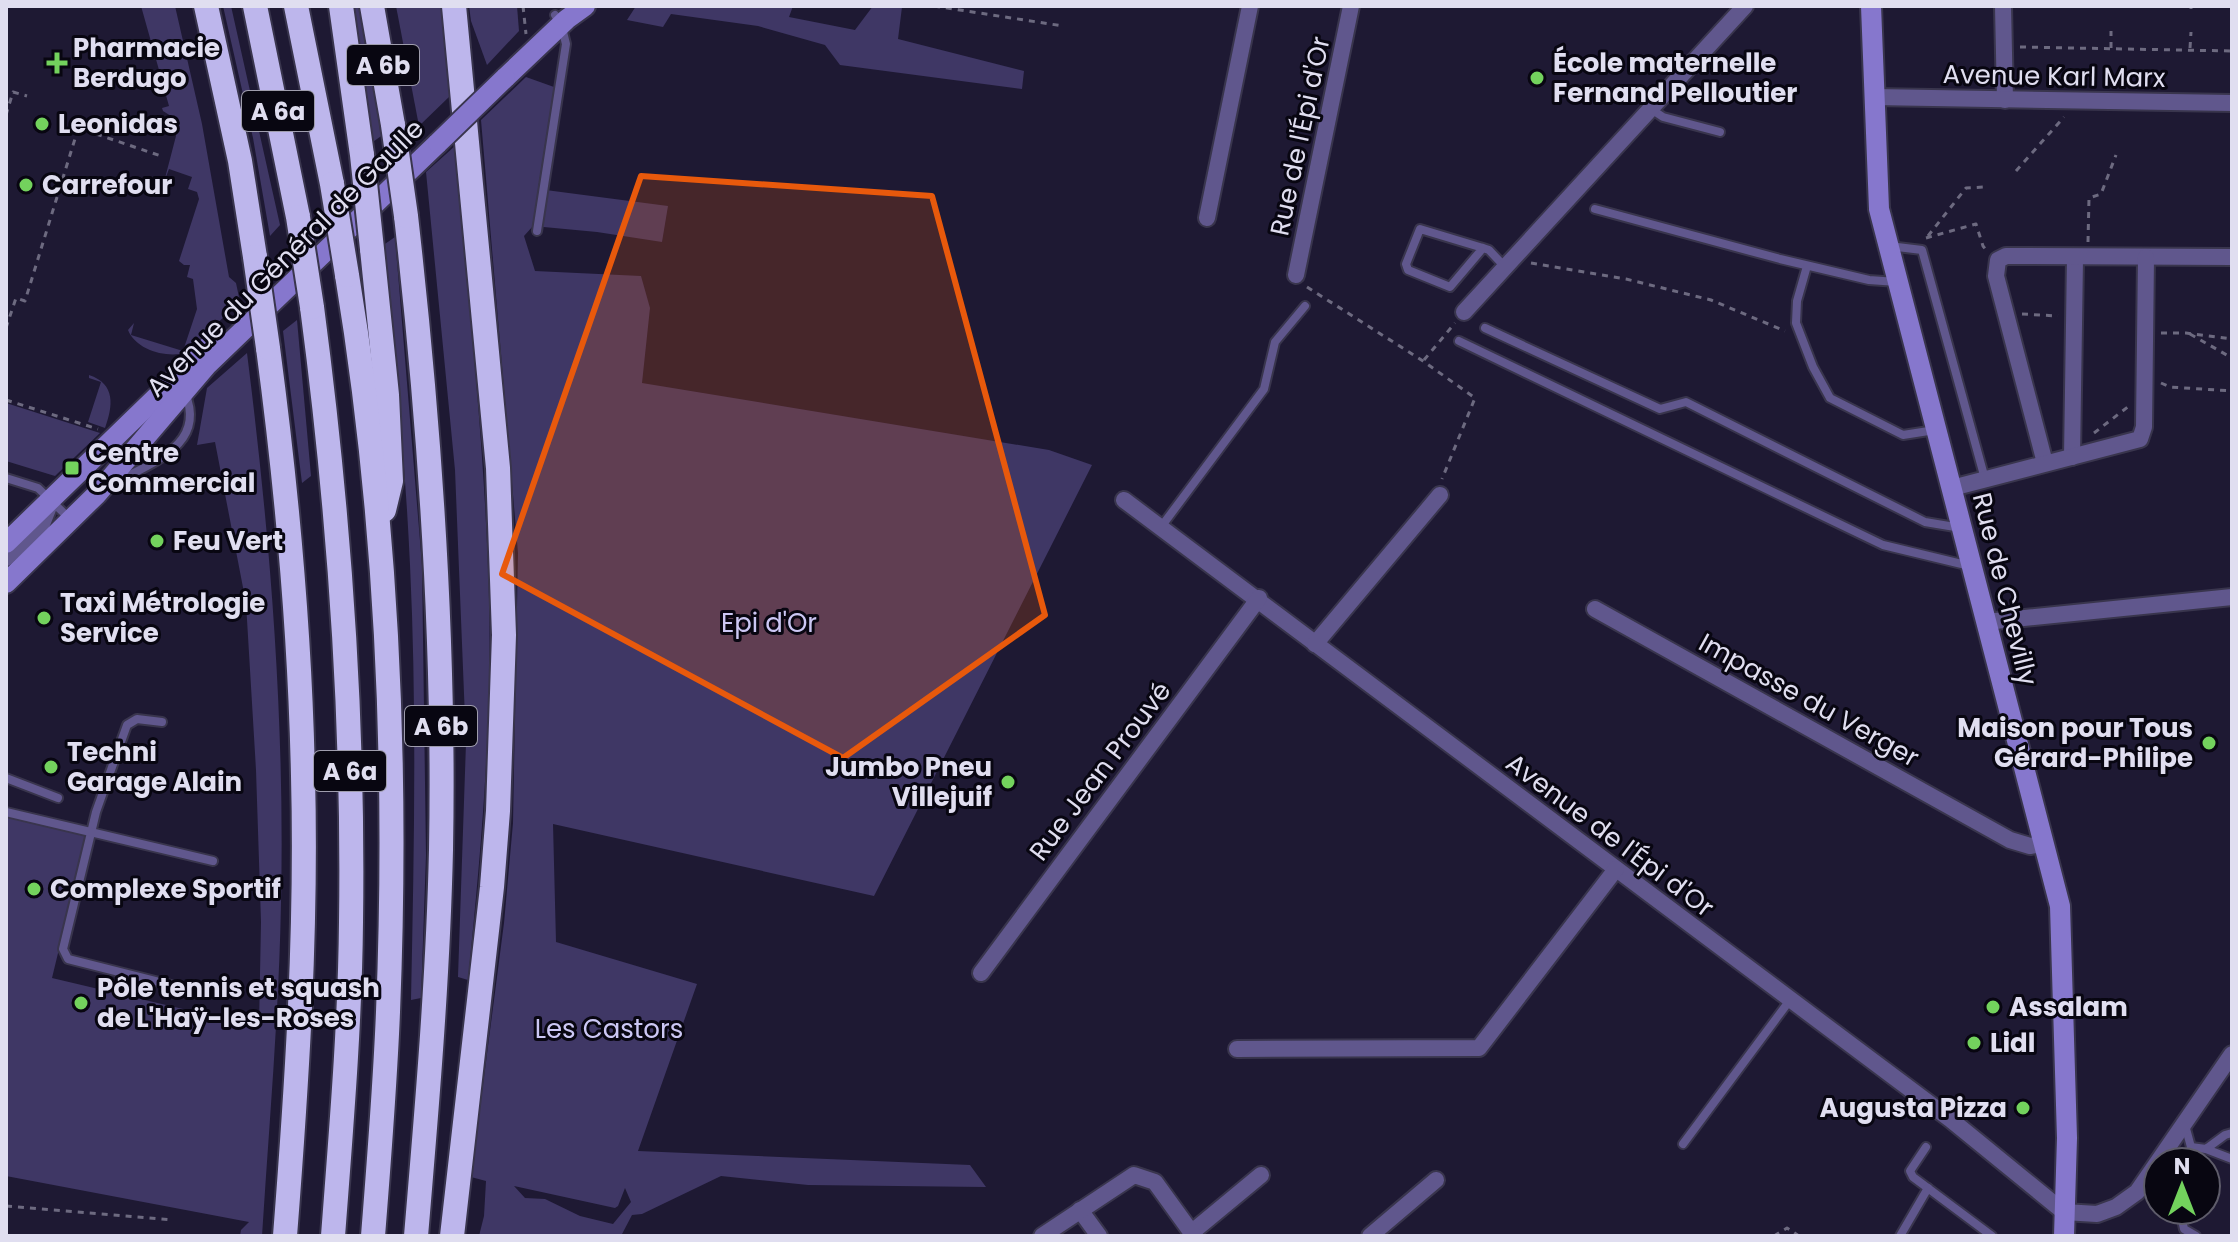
<svg xmlns="http://www.w3.org/2000/svg" width="2238" height="1242" font-family="Poppins,sans-serif">
<style>
.green{fill:#3f3765;fill-rule:evenodd}
.lines{fill:none;stroke-linecap:round;stroke-linejoin:round}
.lane-casing{stroke:#39354d;stroke-width:12}
.street-casing{stroke:#39354d;stroke-width:20}
.secondary-casing{stroke:#39354d;stroke-width:24}
.highway-casing{stroke:#39354d;stroke-width:28}
.path{stroke:#6d6a80;stroke-width:3;stroke-dasharray:6 6;stroke-linecap:butt}
.lane{stroke:#60578d;stroke-width:8}
.street{stroke:#60578d;stroke-width:16}
.secondary{stroke:#8677cd;stroke-width:20}
.highway{stroke:#bdb6ec;stroke-width:24}
.secondary-bridge-casing{stroke:#39354d;stroke-width:24;stroke-linecap:butt}
.highway-bridge-casing{stroke:#39354d;stroke-width:28;stroke-linecap:butt}
.secondary-bridge{stroke:#8677cd;stroke-width:20}
.highway-bridge{stroke:#bdb6ec;stroke-width:24}
.marked{fill:#e8590c;fill-opacity:0.2;stroke:#e8590c;stroke-width:6;stroke-linejoin:round}
.poi-dot{fill:#73d25d;stroke:#080611;stroke-width:3}
.labels{text-anchor:middle;dominant-baseline:central;stroke-width:6;stroke-linejoin:round;paint-order:stroke}
.shield{fill:#080611;stroke:#9f9dad;stroke-width:2}
.shield-label{font-size:24px;font-weight:bold;fill:#e0def0}
.poi-label{font-size:26px;font-weight:bold;fill:#e0def0;stroke:#080611;text-anchor:start}
.street-label{font-size:26px;fill:#e0def0;stroke:#080611}
.park-label{font-size:26px;fill:#ccc7f4;stroke:#080611}
</style>
<rect width="100%" height="100%" fill="#1e1933"/>
<g class="green">
<path d="M141,6h34l27,118 27,153 7,6 4,19 -55,51c-19,5 -49,-3 -57,-23l6,-7 -3,12 52,16 14,-42 -4,-30 -6,-2 3,-12h-6l-5,-4 20,-62 -2,-7 -9,-3 4,-12 -23,-8 -5,13 12,-46 -5,-20 -8,-5 -1,-3 7,-2 -9,-32 -13,3 -1,-3 13,-4z"/>
<path d="M223,6h8l49,219 -10,11 -17,-98z"/>
<path d="M352,6h10l22,128 -14,10z"/>
<path d="M396,6h45l9,90 -31,30z"/>
<path d="M469,6h48l2,25 -32,34 -16,-44z"/>
<path d="M636,6h157l-4,11 66,13 18,-24 29,1 -4,32 126,32 -2,18 -182,-24 -15,-20 -67,-19 -87,-12 -8,13 -36,-7z"/>
<path d="M526,77l28,10 -16,102 130,17 -6,36 -65,-10 -64,-6 -9,10 11,35 106,5 9,32 -8,75 407,67 43,15 -218,431 -321,-72 3,118 141,42 -59,167 332,14 16,22 -178,-2 -87,-9 -79,38 -10,1 -11,21h-142l5,-20 2,-35 -15,-4 33,-254 9,-100 5,-270 -37,-433zM514,1186l101,22 3,-2 7,-18 6,14 -18,22 -33,-8 -35,-17 -20,-1z"/>
<path d="M455,146c12,140 28,281 33,422 6,138 -6,274 -20,412l-10,-3 8,-234 -11,-273 -29,-298z"/>
<path d="M395,237l27,328 4,290 -5,143 -10,2c3,-144 6,-290 -1,-435 -5,-107 -15,-213 -28,-319z"/>
<path d="M297,320l14,156 -9,7 -19,-152z"/>
<path d="M247,353c23,182 38,365 34,550 -2,111 -12,222 -19,333h-22l1,-6 8,-8 -243,-46v-360l81,17 -35,145 207,49 2,-105 -5,-152 -10,-167 -31,-161 -18,3 10,-57z"/>
<path d="M89,375c27,9 24,31 16,53l-17,-6 13,-40 -12,-4z"/>
<path d="M6,403l94,30 -45,43 -49,-15z"/>
</g>
<g class="lines">
<defs>
<g id="lane">
<path d="M1651,109l12,8 57,15"/>
<path d="M1595,209l185,50 89,21 28,2"/>
<path d="M537,231l29,-187 -5,-20 -6,-9"/>
<path d="M1889,246l33,4 63,229"/>
<path d="M1483,248l-33,39 -42,-17 -2,-6 14,-35 63,19 6,2 16,17"/>
<path d="M1807,266l-10,35 -1,22 17,44 17,31 73,37 32,-5"/>
<path d="M1485,328l175,81 26,-7 239,120 36,6"/>
<path d="M1459,341l424,204 87,21"/>
<path d="M6,478l32,10 33,32"/>
<path d="M115,483c37,-21 92,-38 70,-90"/>
<path d="M1161,527l103,-138 11,-47 30,-36"/>
<path d="M162,722l-25,-3 -10,6 -31,87 -33,137 5,10 103,26"/>
<path d="M6,778l52,20"/>
<path d="M6,812l207,49"/>
<path d="M2185,1125l6,22 -5,15"/>
<path d="M1683,1144l107,-144"/>
<path d="M1926,1147l-16,24 3,6 79,59"/>
<path d="M2191,1147l15,2 19,-14 7,-2"/>
<path d="M2206,1149l26,10"/>
<path d="M2180,1210l4,19 12,7"/>
<path d="M1900,1236l28,-48"/>
</g>
<g id="street">
<path d="M2003,6l2,94"/>
<path d="M1874,97l358,6"/>
<path d="M1207,218l43,-212"/>
<path d="M1296,275l55,-269"/>
<path d="M1464,312l281,-306"/>
<path d="M2072,457l3,-199"/>
<path d="M2045,463l-49,-187 2,-16 8,-4 226,1"/>
<path d="M1952,488l188,-49 4,-12 2,-170"/>
<path d="M1124,500l826,619 114,93 33,2 19,-7 21,-15 95,-138"/>
<path d="M6,558l36,-34 8,-20"/>
<path d="M1595,609l415,231 20,6 14,-2"/>
<path d="M1985,622l247,-25"/>
<path d="M1315,644l125,-149"/>
<path d="M981,973l278,-375"/>
<path d="M1237,1049l242,-1 137,-179"/>
<path d="M1080,1210l19,26"/>
<path d="M1191,1233l70,-58"/>
<path d="M1042,1236l92,-61 21,7 39,54"/>
<path d="M1370,1236l66,-56"/>
</g>
<g id="secondary">
<path d="M1871,6l8,203 181,697 7,232 -3,98"/>
<path d="M505,78l62,-59 18,-13"/>
<path d="M6,543l203,-197"/>
<path d="M6,583l91,-89 110,-129 231,-222"/>
</g>
<g id="highway">
<path d="M206,6l34,155 15,96"/>
<path d="M255,6l43,211"/>
<path d="M296,6l36,178"/>
<path d="M341,6l21,149"/>
<path d="M372,6l21,119"/>
<path d="M406,216c24,211 39,421 35,634 -3,129 -14,257 -25,386"/>
<path d="M372,249l15,146 4,86 -7,29"/>
<path d="M347,275c40,242 51,492 41,737 -3,75 -9,149 -15,224"/>
<path d="M312,307c27,204 42,408 39,615 -1,105 -10,209 -18,314"/>
<path d="M268,348c19,142 32,284 35,428 4,154 -6,307 -18,460"/>
<path d="M452,1236l40,-349 6,-76 6,-176 -6,-167 -44,-462"/>
</g>
</defs>
<use href="#lane" class="lane-casing"/>
<use href="#street" class="street-casing"/>
<use href="#secondary" class="secondary-casing"/>
<use href="#highway" class="highway-casing"/>
<g class="path">
<path d="M523,6l3,28"/>
<path d="M934,6l129,20"/>
<path d="M2191,6v3"/>
<path d="M2111,7v-1"/>
<path d="M2020,47l212,4"/>
<path d="M2111,48v-17"/>
<path d="M2190,48l1,-16"/>
<path d="M6,115l7,-23 14,4"/>
<path d="M96,134l65,22"/>
<path d="M2016,171l48,-54"/>
<path d="M1928,236l38,-48 19,-1"/>
<path d="M1926,238l50,-14 7,22 3,4"/>
<path d="M2088,242l1,-44 12,-4 15,-39"/>
<path d="M1531,263l95,16 85,21 74,31"/>
<path d="M1307,287l116,74 52,37 -33,81"/>
<path d="M2022,314l36,2"/>
<path d="M6,328l10,-30 9,3 53,-172 7,2"/>
<path d="M2161,333h25l46,6"/>
<path d="M2190,334l42,24"/>
<path d="M1424,360l31,-37"/>
<path d="M2161,383l9,4 62,4"/>
<path d="M6,400l92,29"/>
<path d="M2094,433l35,-27"/>
<path d="M6,1206l166,14"/>
<path d="M1774,1236l13,-8 12,8"/>
</g>
<use href="#lane" class="lane"/>
<use href="#street" class="street"/>
<use href="#secondary" class="secondary"/>
<use href="#highway" class="highway"/>
<defs>
<path id="secondary-bridge" d="M438,143l67,-65"/>
<g id="highway-bridge">
<path d="M393,125l13,91"/>
<path d="M362,155l10,94"/>
<path d="M332,184l15,91"/>
<path d="M298,217l14,90"/>
<path d="M255,257l13,91"/>
</g>
</defs>
<use href="#secondary-bridge" class="secondary-bridge-casing"/>
<use href="#highway-bridge" class="highway-bridge-casing"/>
<use href="#secondary-bridge" class="secondary-bridge"/>
<use href="#highway-bridge" class="highway-bridge"/>
</g>
<path class="marked" d="M641,176l291,20 113,419 -202,143 -341,-184z"/>
<g class="poi-dot">
<path d="M53 51h8v8h8v8h-8v8h-8v-8h-8v-8h8z"/>
<circle cx="1537" cy="78" r="8"/>
<circle cx="42" cy="124" r="8"/>
<circle cx="26" cy="185" r="8"/>
<rect x="64" y="460" width="16" height="16" rx="4"/>
<circle cx="157" cy="541" r="8"/>
<circle cx="44" cy="618" r="8"/>
<circle cx="2209" cy="743" r="8"/>
<circle cx="51" cy="767" r="8"/>
<circle cx="1008" cy="782" r="8"/>
<circle cx="34" cy="889" r="8"/>
<circle cx="81" cy="1003" r="8"/>
<circle cx="1993" cy="1007" r="8"/>
<circle cx="1974" cy="1043" r="8"/>
<circle cx="2023" cy="1108" r="8"/>
</g>
<g class="labels">
<g class="shield">
<rect x="347" y="45" width="72" height="40" rx="6"/>
<rect x="242" y="91" width="72" height="40" rx="6"/>
<rect x="405" y="706" width="72" height="40" rx="6"/>
<rect x="314" y="751" width="72" height="40" rx="6"/>
</g>
<g class="shield-label">
<text x="383" y="65">A 6b</text>
<text x="278" y="111">A 6a</text>
<text x="441" y="726">A 6b</text>
<text x="350" y="771">A 6a</text>
</g>
<g class="poi-label">
<text x="73" y="48">Pharmacie<tspan x="73" dy="30">Berdugo</tspan></text>
<text x="1553" y="63">École maternelle<tspan x="1553" dy="30">Fernand Pelloutier</tspan></text>
<text x="58" y="124">Leonidas</text>
<text x="42" y="185">Carrefour</text>
<text x="88" y="453">Centre<tspan x="88" dy="30">Commercial</tspan></text>
<text x="173" y="541">Feu Vert</text>
<text x="60" y="603">Taxi Métrologie<tspan x="60" dy="30">Service</tspan></text>
<text x="2193" y="728" text-anchor="end">Maison pour Tous<tspan x="2193" dy="30">Gérard-Philipe</tspan></text>
<text x="67" y="752">Techni<tspan x="67" dy="30">Garage Alain</tspan></text>
<text x="992" y="767" text-anchor="end">Jumbo Pneu<tspan x="992" dy="30">Villejuif</tspan></text>
<text x="50" y="889">Complexe Sportif</text>
<text x="97" y="988">Pôle tennis et squash<tspan x="97" dy="30">de L'Haÿ-les-Roses</tspan></text>
<text x="2009" y="1007">Assalam</text>
<text x="1990" y="1043">Lidl</text>
<text x="2007" y="1108" text-anchor="end">Augusta Pizza</text>
</g>
<g class="street-label">
<text transform="translate(2054 76) rotate(1)">Avenue Karl Marx</text>
<text transform="translate(1300 136) rotate(-78)">Rue de l'Épi d'Or</text>
<text transform="translate(285 258) rotate(-45)">Avenue du Général de Gaulle</text>
<text transform="translate(2005 589) rotate(76)">Rue de Chevilly</text>
<text transform="translate(1809 700) rotate(29)">Impasse du Verger</text>
<text transform="translate(1100 771) rotate(-53)">Rue Jean Prouvé</text>
<text transform="translate(1610 835) rotate(37)">Avenue de l'Épi d'Or</text>
</g>
<g class="park-label">
<text x="769" y="623">Epi d'Or</text>
<text x="609" y="1029">Les Castors</text>
</g>
</g>
<rect width="2238" height="1242" fill="none" stroke="#e0def0" stroke-width="16"/>
<g transform="translate(2182 1186)"><circle r="38" fill="#080611" stroke="#5e5c6a" stroke-width="2"/>
<path d="M0-6L14 30L0 20L-14 30Z" fill="#73d25d"/>
<text y="-12" font-size="22" font-weight="bold" text-anchor="middle" fill="#e0def0">N</text>
</g>
</svg>
